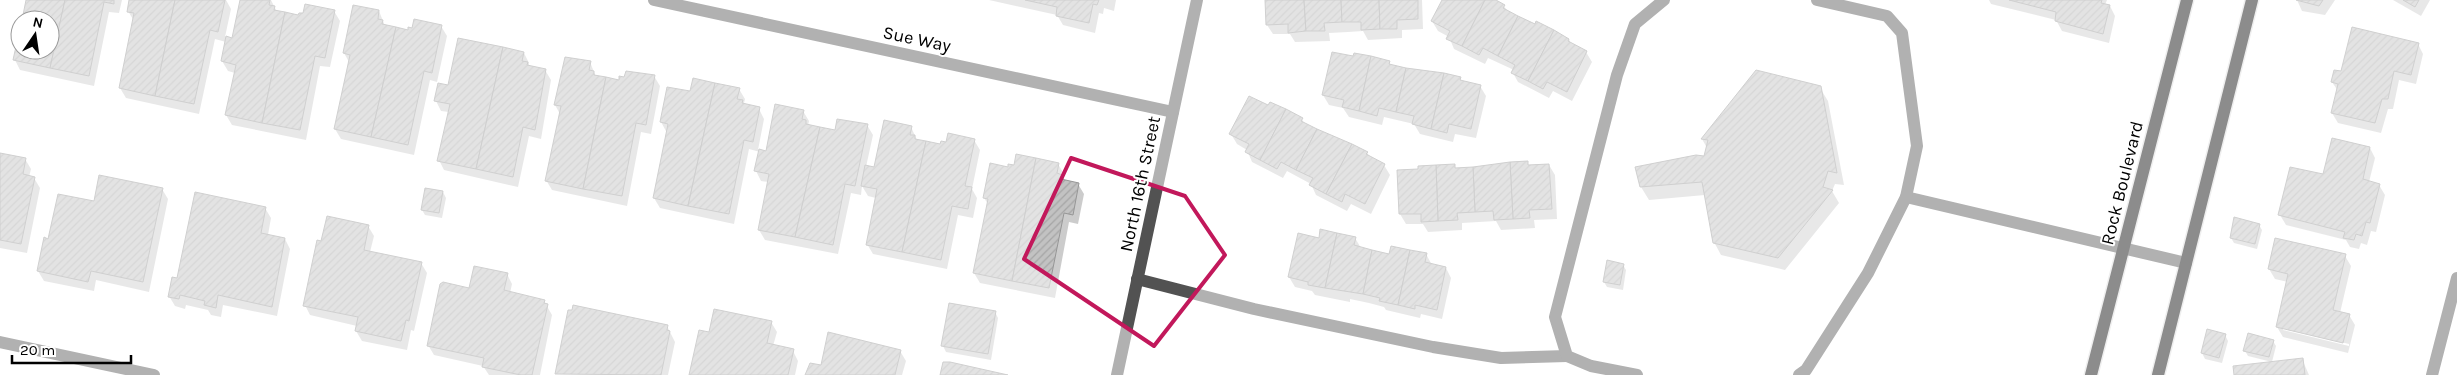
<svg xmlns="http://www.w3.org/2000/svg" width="2457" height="375" font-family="Karla,sans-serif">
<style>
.shadow{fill:#0003;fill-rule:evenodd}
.building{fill:url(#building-hatch);stroke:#969696}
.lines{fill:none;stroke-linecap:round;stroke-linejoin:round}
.major-casing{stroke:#dbdbdb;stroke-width:15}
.minor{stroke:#525252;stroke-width:12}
.major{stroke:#000;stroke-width:12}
.marked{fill:none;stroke:#c2185b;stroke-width:4;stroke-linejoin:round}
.labels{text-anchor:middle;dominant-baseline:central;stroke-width:4;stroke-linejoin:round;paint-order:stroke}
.street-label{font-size:18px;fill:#000;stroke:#fff}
</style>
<defs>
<pattern id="building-hatch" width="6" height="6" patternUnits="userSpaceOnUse" patternTransform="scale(1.25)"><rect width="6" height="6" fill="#c2c2c2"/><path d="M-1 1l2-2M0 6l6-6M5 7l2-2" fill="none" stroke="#a5a5a5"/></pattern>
</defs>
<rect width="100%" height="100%" fill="#fff"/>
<g class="shadow">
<path d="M27,0h95l-3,13 -10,-1 -15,74 -74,-16 -5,-10 5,-26v16h30v-30h-27z"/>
<path d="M131,0h95l5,9 -6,28 8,3 8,-40h30l6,12 22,5 35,-6 6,10 -10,46 -10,-1 -14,74 -74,-15 -6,-10 9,-42 -7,-2 -6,-10 4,-19 -11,-3 -16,75 -73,-16 -6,-10 14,-67 -6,-10z"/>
<path d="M989,0h127l-2,11 -10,-3 -1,6 -4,-1 -4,20 -32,-8 -6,-10z"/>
<path d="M1266,0h156l1,29 -21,1v8l-34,2 -5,-9 -15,1 -19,1 1,8 -35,1 -5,-8h-17l-6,-9z"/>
<path d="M1443,0h50l11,6 4,6 61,27 2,5 15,8 6,10 -20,39 -19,-10 -4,7 -31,-16 -5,-9 1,-3 -26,-12 -3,6 -31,-15 -5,-12 -11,-6 -6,-10z"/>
<path d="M1989,0h118l-2,5 5,1 5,10 -6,27 -47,-12 -6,-11 -65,-16z"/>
<path d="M2297,0h38l-10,15 -23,-4z"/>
<path d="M2393,0h37l-9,16z"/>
<path d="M379,11l6,15 24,5 32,-5 6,10 -10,46 -7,-2 -16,75 -73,-16 -6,-10 14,-67 -5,-9z"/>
<path d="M2418,44l5,10 -7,30 -17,-4 -6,29h-5l-7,24 -43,-10 -6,-10 6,-22 -6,-9 10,-9z"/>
<path d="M524,53l5,10v3l16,4 6,10 -10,59 -12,-3 -11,51 -74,-17 -5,-10 10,-48 -8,-1 -5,-10 13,-14z"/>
<path d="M590,62l6,15 24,4 34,-5 6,10 -9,48 -10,-2 -14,74 -75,-16 -6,-10 14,-66 -5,-9z"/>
<path d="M1389,62l2,4 69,12 2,4 18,4 6,10 -10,42 -21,-4 -2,8 -33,-8 -6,-10 -30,-7 -2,8 -33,-8 -6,-9 -14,-3 -6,-10z"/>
<path d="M1820,88l8,13 16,84 -9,-1 -3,7 7,12 -54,67 -64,-15 -7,-13 -9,-47 -56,5 -8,-13 64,-29 2,-10 -5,-9z"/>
<path d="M739,89l6,10 -1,4 15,6 5,10 -6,31 9,2 36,-41 6,10 -1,5 28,6 31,-7 6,10 -7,32 9,2 36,-42 6,13 24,5 33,-5 6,10 -8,39 5,9 -4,20 -15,-3 -11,54 -74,-15 -6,-10 9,-46 -8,-2 -6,-10 -1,9 -10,-2 -13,61 -73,-14 -6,-10 10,-48 -8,-1 -5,-10 4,-19 -11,-3 -15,75 -74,-16 -6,-10 13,-65 -6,-11 30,-29z"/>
<path d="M1269,106l33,13 3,6 62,27 3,6 14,7 6,10 -19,39 -20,-10 -4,7 -31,-16 -5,-11 -24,-13 -4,7 -31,-16 -5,-12 -10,-6 -6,-10z"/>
<path d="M2370,148l5,10 -6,24 10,3 6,10 -9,37 -5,-1 -4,14 -6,-2 -2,6 -9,-2 -4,-7 -60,-15 -6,-10z"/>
<path d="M0,154l25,5 6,10 -2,8 5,1 6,10 -13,65 -27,-5z"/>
<path d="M1527,163l2,3 20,-1 6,10 2,44 -23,1 1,8 -34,2 -5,-9 -34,2v7l-34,2 -5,-8h-17l-6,-10 54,-49 2,4z"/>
<path d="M1058,164l6,10v7l14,3 6,10 -6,30 -9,-2 -14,76 -75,-15 -6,-10 14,-69 -4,-6 24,-30z"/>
<path d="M162,189l6,10 -19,93 -53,-12 -2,11 -50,-10 -6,-10 57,-68z"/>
<path d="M443,192l3,6 -4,20 -17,-3 -3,-5z"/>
<path d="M265,208l6,10 -3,17 17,4 5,10 -13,67 -54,-11 -2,12 -10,-2 -3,-5 -22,-5 -1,4 -10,-3 -6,-10 9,-16z"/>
<path d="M2259,225l3,5 -5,19 -23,-6 -3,-5z"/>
<path d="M368,226l6,10 -4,16 51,11 6,10 -13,58 -3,-1 -4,20 -45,-9 -6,-10 1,-5 -47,-11 -5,-10 17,-62z"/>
<path d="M1355,238l6,10 29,7 36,-1 6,11 14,3 5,10 -9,41 -21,-5 -1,4 -34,-8 -2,-3 -15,-4 -19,-4v3l-35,-7 -3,-4 -17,-4 -6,-10 31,-38z"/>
<path d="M2345,256l6,10 -11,47 9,2 6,10 -7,28 -65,-16 -6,-10 11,-45 -13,-3 -6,-10zM2283,328l66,16v2l-66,-16z"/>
<path d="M1623,265l3,5 -3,20 -16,-3 -3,-5z"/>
<path d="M507,274l5,10 -2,9 34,8 8,14 -12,60h-51l-6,-9 -49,-11 -6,-10 42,-56z"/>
<path d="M995,312l3,6 -7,42 -45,-8 -3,-6z"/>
<path d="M771,322l6,10 -4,14 20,5 5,10 -3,14h-105z"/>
<path d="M667,326l8,16 -7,33 -112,-1z"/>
<path d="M2225,335l3,6 -6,22 -17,-4 -3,-6z"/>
<path d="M2273,341l3,5 -4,16 -24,-6 -3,-5z"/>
<path d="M900,351l6,10 -4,14h-95z"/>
<path d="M2302,359l7,16h-74z"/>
</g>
<g class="building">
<path d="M26,0h39l-15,68 -37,-8 7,-32v22h30v-30h-28z"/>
<path d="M65,0h49v4l-10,-2 -15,74 -39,-8z"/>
<path d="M129,0h46l-20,96 -36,-8 15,-75 -7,-1z"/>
<path d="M175,0h50l-7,32 -8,-2 -16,74 -39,-8z"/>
<path d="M240,0h30l-1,5 6,1 -1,4 11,2 -23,111 -37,-8 11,-50 -15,-4 5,-25 6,2z"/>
<path d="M1025,0h74l-2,5 -4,-1 -4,19 -33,-7 1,-9z"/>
<path d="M1265,0h39l2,31 -18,2v-9l-22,1z"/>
<path d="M1304,0h37l1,22 -18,1 1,8h-19z"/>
<path d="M1341,0h38l1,29 -19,1v-8h-19z"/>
<path d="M1379,0h39v19l-21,1v9h-17z"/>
<path d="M1442,0h43l-23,46 -16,-7 4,-8 -19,-10z"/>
<path d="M1485,0h11l9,5 -2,3 15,8 -20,40 -15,-8 -4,7 -17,-9z"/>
<path d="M2009,0h93l-1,3 9,2 -7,29 -48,-13 1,-9z"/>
<path d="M2296,0h27l-4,6z"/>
<path d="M2403,0h16l-4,7z"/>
<path d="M305,4l30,6 -10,48 -10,-2 -15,74 -38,-7 23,-111 13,3 1,-2h4z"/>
<path d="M353,5l26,5 -1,9 5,1 -1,4 14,3 -25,110 -37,-8 16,-74 -7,-2z"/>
<path d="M1518,16l17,8 1,-3 18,9 -26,51 -17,-8 4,-8 -17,-9z"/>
<path d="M414,19l28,6 -10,48 -8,-2 -16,74 -37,-8 25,-110 12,3v-3l4,1z"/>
<path d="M2352,27l67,16 -8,32 -17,-4 -6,28h-6l-7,24 -44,-10 7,-29 -7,-2 3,-12 7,1z"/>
<path d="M1554,30l15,9 -1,2 19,10 -20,41 -20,-10 -4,7 -15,-8z"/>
<path d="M458,38l45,9 -27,122 -39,-8 13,-57 -16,-3 4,-18 10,2z"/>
<path d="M503,47l21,5 -2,9 6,1 -1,3 19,4 -11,61 -12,-3 -10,50 -37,-8z"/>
<path d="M1332,52l21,4 1,-3 17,3 -12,55 -17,-4 2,-7 -22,-5z"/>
<path d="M1371,56l19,5 -1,3 17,4 -10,44 -17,-4 -2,8 -18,-5z"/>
<path d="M565,57l26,4 -2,9 5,1v4l12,2 -23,112 -38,-8 16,-75 -7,-1z"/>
<path d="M1406,68l38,5 -13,56 -19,-5 2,-8 -18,-4z"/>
<path d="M1756,70l65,16 16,87 -9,-2 -5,16 10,3 -55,68 -65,-15 -11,-61 -62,5 -5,-20 61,-12 8,1 4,-16 -7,-1z"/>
<path d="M626,71l29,4 -9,50 -10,-2 -14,73 -39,-7 23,-112 13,3v-4l5,1z"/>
<path d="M1444,73l17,4 -1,3 21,5 -10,44 -22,-5 -2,9 -16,-4z"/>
<path d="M693,78l22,5 -27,123 -35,-8 15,-74 -8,-2 7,-35 23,4z"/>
<path d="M715,83l25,5 -3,11 6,1 -1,3 18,4 -7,35 -9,-2 -15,74 -41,-8z"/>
<path d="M1249,96l19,9 2,-3 16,7 -26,51 -15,-8 4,-8 -20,-10z"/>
<path d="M775,104l29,6 -2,9 4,1v4l14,3 -25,110 -37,-7 11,-56 -15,-3 5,-22 7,2z"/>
<path d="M1286,109l17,9 -2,3 16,8 -21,41 -15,-8 -4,7 -17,-9z"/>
<path d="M837,119l31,5 -13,62 -10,-2 -12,61 -38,-8 25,-110 15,3z"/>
<path d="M884,120l28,6 -2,9h5v4l11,2 -24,111 -36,-7 11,-56 -16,-3 4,-21 9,2z"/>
<path d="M1317,129l35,15 -26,50 -17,-9 4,-7 -17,-8z"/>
<path d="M948,133l27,6 -10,47 7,1 -4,22 -16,-3 -11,54 -39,-8 24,-111 14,3 1,-3 5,1z"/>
<path d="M2332,138l38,9 -7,32 17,5 -10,39 -4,-1 -4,14 -6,-2 -2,6 -11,-2 2,-6 -67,-17 12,-48 33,7z"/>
<path d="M1352,144l16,8 -2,2 19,10 -20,40 -20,-10 -3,8 -16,-8z"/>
<path d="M0,153l26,5 -3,16 12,3 -14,67 -21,-4z"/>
<path d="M1016,154l20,4 -24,123 -39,-8 15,-74 -5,-1 7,-35 18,4v-3l6,1z"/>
<path d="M1036,158l23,5 -2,10 5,2 -1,4 18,4 -6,32 -9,-2 -15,75 -37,-7z"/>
<path d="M1528,161v4l21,-1 3,45 -23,1 1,8 -17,1 -3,-57z"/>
<path d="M1510,162l3,57 -19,1 -1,-9 -18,1 -2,-45z"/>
<path d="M1455,164v4l18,-1 2,45 -18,1 1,7 -20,1 -2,-56z"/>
<path d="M1436,165l2,56 -17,1v-8h-22l-2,-44 21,-1v-3z"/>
<path d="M99,175l64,13 -20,94 -52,-11 -3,11 -51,-11 7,-34 4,2 10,-45 36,7z"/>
<path d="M425,188l18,3 -4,22 -18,-3z"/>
<path d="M195,192l71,15 -5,26 24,5 -13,69 -54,-12 -2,13 -12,-3 1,-4 -25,-6 -1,4 -11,-2 4,-20 5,1z"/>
<path d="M327,216l42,9 -5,25 58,12 -13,59 -3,-1 -5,21 -46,-10 3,-14 -55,-11 14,-66 4,1z"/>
<path d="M2234,217l26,7 -5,20 -25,-6z"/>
<path d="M1320,229l17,4 -12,55 -17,-3v-3l-20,-5 10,-44 21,5z"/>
<path d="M1337,233l19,4 -2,8 18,5 -9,44 -38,-6z"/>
<path d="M2275,238l71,16 -13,56 17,4 -7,29 -67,-16 12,-53 -20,-5z"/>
<path d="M1391,246l19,4 -12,55 -19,-4 1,-3 -17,-4 9,-44 17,4z"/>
<path d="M1410,250l17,3 -2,9 21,5 -9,43 -22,-5v4l-17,-4z"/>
<path d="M1607,260l17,4 -4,21 -17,-3z"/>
<path d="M474,266l34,7 -4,17 41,10 -1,3 4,1 -16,71h-11l-39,-8 2,-9 -57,-12 13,-62 3,-2 26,6z"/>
<path d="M949,303l47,8 -8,43 -47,-8z"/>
<path d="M573,305l95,20 -1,5 3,1 -9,44 -106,-1 13,-64h4z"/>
<path d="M714,309l58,12 -5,22 27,6 -6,26h-99l10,-45 10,2z"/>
<path d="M2207,329l19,5 -7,24 -18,-5z"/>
<path d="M828,332l73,18 -6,25h-90l5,-12 11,2z"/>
<path d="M2248,333l26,7 -5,17 -26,-6z"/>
<path d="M2303,358l2,17h-71l-1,-9z"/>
<path d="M943,362h7l58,13h-68z"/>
</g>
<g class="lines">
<defs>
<g id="major">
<path d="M2091,375l96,-375"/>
<path d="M2158,375l94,-375"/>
</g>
</defs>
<use href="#major" class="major-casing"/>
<g class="minor">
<path d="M654,0l519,112"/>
<path d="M1906,197l280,66"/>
<path d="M1137,279l117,30 179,38 68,11 66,-2"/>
<path d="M0,342l154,33"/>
<path d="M1117,375l80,-375"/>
<path d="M1637,375l-46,-9 -24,-10 -12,-39 62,-242 18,-51 29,-24"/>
<path d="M1799,375l7,-5 62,-97 38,-76 11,-51 -15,-113 -15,-17 -70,-16"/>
<path d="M2432,375l25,-97"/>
</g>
<use href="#major" class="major"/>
</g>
<path d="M0 0H2457V375H0ZM1071,158l114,38 40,59 -71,91 -130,-87z" fill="#fff" fill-opacity=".55" fill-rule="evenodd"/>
<path class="marked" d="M1071,158l114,38 40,59 -71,91 -130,-87z"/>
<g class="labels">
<g class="street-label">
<text transform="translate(917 39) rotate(12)">Sue Way</text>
<text transform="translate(2122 183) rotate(-76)">Rock Boulevard</text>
<text transform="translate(1140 184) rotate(-78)">North 16th Street</text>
</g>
</g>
<g transform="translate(35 35) rotate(13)"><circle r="24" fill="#ffffff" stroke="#999999"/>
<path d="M0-4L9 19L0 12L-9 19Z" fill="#000000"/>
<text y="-8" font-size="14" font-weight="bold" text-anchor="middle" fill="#000000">N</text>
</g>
<path d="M12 355v8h119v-8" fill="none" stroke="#000000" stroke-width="2.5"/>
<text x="20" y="355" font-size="15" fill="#000000" stroke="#ffffff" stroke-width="4" paint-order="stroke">20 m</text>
</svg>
